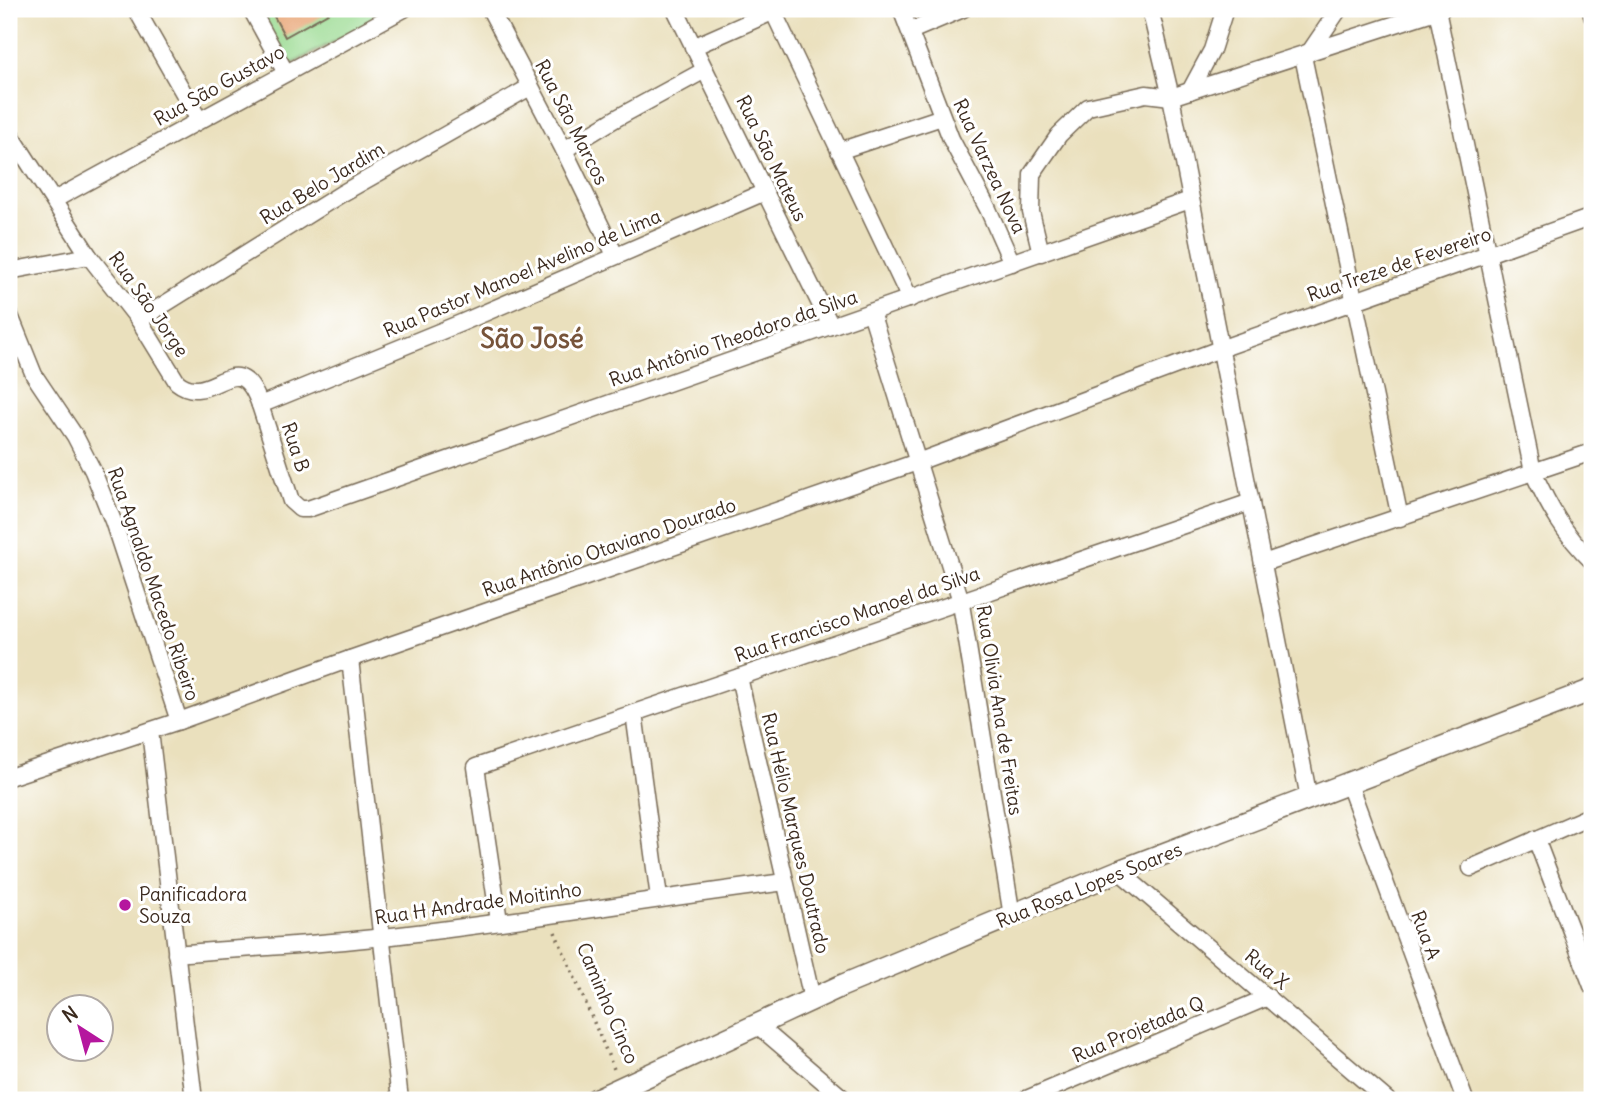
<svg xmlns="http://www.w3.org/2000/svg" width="1601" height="1109" font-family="Delius,sans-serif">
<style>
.green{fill:#99da90;stroke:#6a8257;stroke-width:2}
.building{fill:#e7a16f}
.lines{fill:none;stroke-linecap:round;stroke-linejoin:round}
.street-casing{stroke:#786a56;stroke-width:19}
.secondary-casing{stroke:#786a56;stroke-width:24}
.path{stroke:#786a56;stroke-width:3.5;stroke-dasharray:2 5;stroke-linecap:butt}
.street{stroke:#fff;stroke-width:16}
.secondary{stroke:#fff;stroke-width:21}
.poi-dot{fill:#b5179e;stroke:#fff;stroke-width:2.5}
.labels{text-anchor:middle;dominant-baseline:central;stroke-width:6;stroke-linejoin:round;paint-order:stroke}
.street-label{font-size:19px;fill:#3b2a1e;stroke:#fff}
.poi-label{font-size:19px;fill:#3b2a1e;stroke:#fff;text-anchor:start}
.district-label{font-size:26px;font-weight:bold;fill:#77543a;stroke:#fff}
</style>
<rect width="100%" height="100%" fill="#fff"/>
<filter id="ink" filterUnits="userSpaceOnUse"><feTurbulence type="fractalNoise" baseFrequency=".0143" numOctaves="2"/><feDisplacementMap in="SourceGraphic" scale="14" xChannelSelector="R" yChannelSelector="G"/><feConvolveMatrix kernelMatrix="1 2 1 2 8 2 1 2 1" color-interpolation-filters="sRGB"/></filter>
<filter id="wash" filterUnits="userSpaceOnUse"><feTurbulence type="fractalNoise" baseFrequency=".00686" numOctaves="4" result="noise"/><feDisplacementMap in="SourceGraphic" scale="28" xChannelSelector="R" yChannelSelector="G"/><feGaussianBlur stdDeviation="1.57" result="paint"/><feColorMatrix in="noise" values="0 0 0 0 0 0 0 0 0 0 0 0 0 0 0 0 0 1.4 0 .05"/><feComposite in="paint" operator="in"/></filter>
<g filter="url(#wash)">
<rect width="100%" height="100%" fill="#eae0bd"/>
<path class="green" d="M255,9h141l-109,58z"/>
<g id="blocks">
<path class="building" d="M270,9h65l-50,28z"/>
</g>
</g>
<g filter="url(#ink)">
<use href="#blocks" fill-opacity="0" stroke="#786a56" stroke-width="2"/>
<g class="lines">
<defs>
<g id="street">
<path d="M136,9l63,111"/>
<path d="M251,9l35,64"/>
<path d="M490,9l74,141 51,105"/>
<path d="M675,9l156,317"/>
<path d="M901,9l50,130 37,70 24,54"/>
<path d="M1150,9l21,88 138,701"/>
<path d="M1591,9l1,7"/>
<path d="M1437,10l96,462c16,35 31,62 59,89"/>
<path d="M773,11l137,288"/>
<path d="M911,31l52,-22"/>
<path d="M693,47l86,-38"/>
<path d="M1309,53l30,-44"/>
<path d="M1303,56l97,462"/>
<path d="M1190,91l22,-41 13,-41"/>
<path d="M9,132l80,124 50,64 38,62c35,28 60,-41 83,23l201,-82 304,-131"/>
<path d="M564,150l51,-31 90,-49"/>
<path d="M839,151l103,-34"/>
<path d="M54,200l350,-191"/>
<path d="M1041,253l-10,-41 1,-38 27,-39 29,-28 58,-13 25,3 271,-88"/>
<path d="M9,271l80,-15"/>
<path d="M871,312l89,286 52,318"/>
<path d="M9,313l25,62 41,61 18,35 20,50 66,200"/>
<path d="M139,320l202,-126 189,-107"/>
<path d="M260,405l31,96 9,8h8l882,-309"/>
<path d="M1263,563l329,-111"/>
<path d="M350,659l50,441"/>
<path d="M739,677l73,322"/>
<path d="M634,713l25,185"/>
<path d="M150,731l44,369"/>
<path d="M9,777l170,-56 171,-62 573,-199 297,-111 372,-132"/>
<path d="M1349,784l116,316"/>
<path d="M1536,839l56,147"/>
<path d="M1471,868l121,-53"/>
<path d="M1119,871l268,229"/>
<path d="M499,921l-23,-154 775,-265"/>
<path d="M176,954c69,-6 138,-9 207,-17 134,-15 268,-38 402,-55"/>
<path d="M756,1024l89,76"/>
<path d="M622,1087l15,13"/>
<path d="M1024,1100l244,-103"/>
</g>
<path id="secondary" d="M595,1100l246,-114 278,-115 473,-181"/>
</defs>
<use href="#street" class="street-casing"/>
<use href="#secondary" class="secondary-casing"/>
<path class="path" d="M555,932l59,137"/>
<use href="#street" class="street"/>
<use href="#secondary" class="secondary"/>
</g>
</g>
<circle class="poi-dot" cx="125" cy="905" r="7"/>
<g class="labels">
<g class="street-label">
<text transform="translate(219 85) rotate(-29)">Rua São Gustavo</text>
<text transform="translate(572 122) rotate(63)">Rua São Marcos</text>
<text transform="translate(772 158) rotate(64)">Rua São Mateus</text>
<text transform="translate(990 166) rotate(65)">Rua Varzea Nova</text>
<text transform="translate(322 183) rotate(-31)">Rua Belo Jardim</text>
<text transform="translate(1399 264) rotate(-19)">Rua Treze de Fevereiro</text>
<text transform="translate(522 273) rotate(-23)">Rua Pastor Manoel Avelino de Lima</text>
<text transform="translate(149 304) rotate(55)">Rua São Jorge</text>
<text transform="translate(733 338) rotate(-19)">Rua Antônio Theodoro da Silva</text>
<text transform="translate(296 447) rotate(72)">Rua B</text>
<text transform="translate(609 547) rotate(-19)">Rua Antônio Otaviano Dourado</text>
<text transform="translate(154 584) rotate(71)">Rua Agnaldo Macedo Ribeiro</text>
<text transform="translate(857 614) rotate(-19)">Rua Francisco Manoel da Silva</text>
<text transform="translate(1000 710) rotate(81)">Rua Olivia Ana de Freitas</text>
<text transform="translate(796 833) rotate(77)">Rua Hélio Marques Doutrado</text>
<text transform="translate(1089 885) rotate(-22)">Rua Rosa Lopes Soares</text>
<text transform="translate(478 903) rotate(-8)">Rua H Andrade Moitinho</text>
<text transform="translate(1426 935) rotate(70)">Rua A</text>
<text transform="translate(1267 969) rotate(40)">Rua X</text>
<text transform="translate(608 1003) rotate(67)">Caminho Cinco</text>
<text transform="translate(1138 1029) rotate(-23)">Rua Projetada Q</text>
</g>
<g class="poi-label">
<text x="139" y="894">Panificadora<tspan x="139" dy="22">Souza</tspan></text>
</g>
<g class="district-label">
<text x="532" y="338">São José</text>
</g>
</g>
<rect width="1601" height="1109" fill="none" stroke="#fff" stroke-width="35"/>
<g transform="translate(80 1028) rotate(324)"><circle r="33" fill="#ffffff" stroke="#b1aaa5" stroke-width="2"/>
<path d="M0-5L12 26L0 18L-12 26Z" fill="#b5179e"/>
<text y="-10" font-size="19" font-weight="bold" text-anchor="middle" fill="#3b2a1e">N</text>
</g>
</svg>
